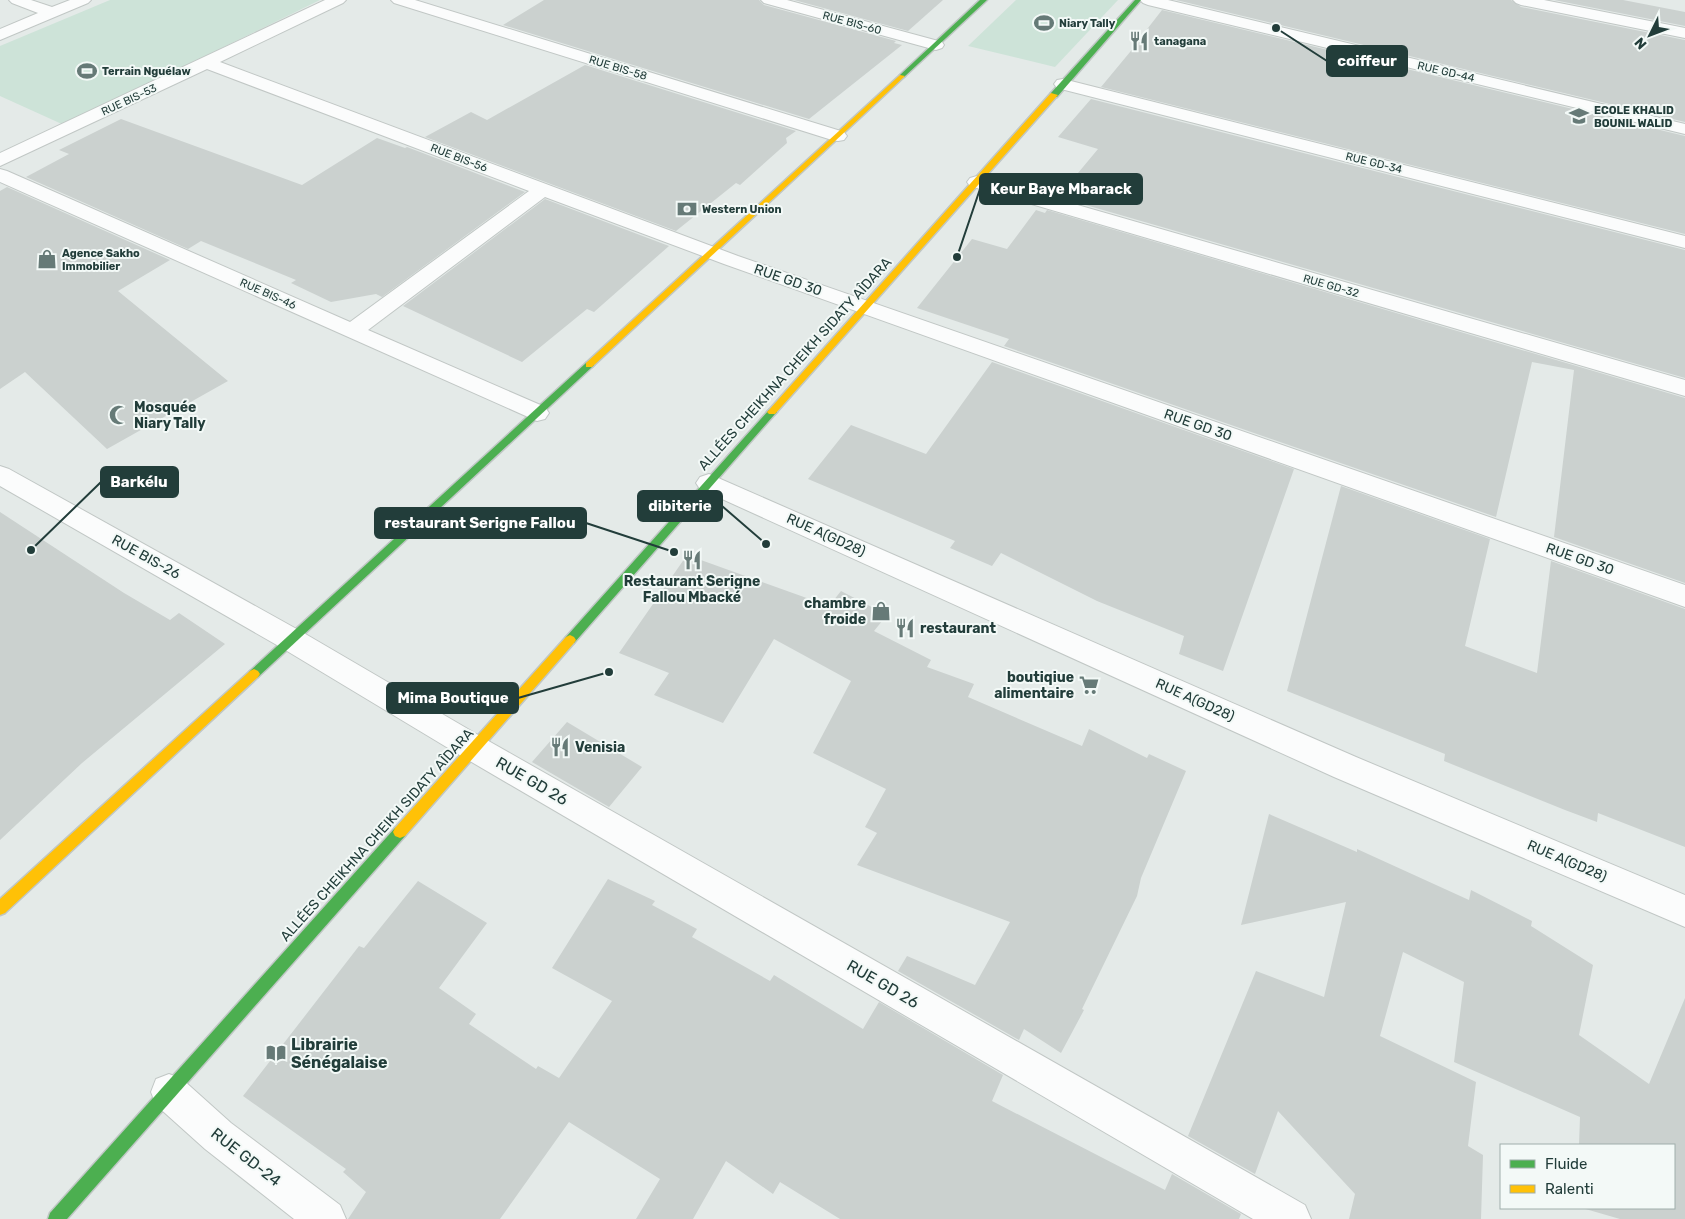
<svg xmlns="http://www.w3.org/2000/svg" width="1685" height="1219" font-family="Rubik,sans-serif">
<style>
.green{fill:#cde3d8}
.building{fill:#cbd1cf}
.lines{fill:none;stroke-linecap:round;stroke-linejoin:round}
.street-casing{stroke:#c1c7c5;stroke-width:2}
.fast-casing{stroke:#c0c7c5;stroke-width:3}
.slow-casing{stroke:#c0c7c5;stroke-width:3}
.street{fill:#fbfcfc;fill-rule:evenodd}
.fast{fill:#4caf50;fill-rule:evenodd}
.slow{fill:#ffc107;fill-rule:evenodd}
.labels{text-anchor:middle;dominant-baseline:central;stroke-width:4;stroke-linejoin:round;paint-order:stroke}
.far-street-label{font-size:11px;fill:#223d3a;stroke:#f3f9f7}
.far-poi-label{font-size:11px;font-weight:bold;fill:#223d3a;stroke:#f3f9f7;text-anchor:start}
.street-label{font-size:14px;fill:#223d3a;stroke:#f3f9f7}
.poi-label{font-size:14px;font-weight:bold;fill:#223d3a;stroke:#f3f9f7;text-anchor:start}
.near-street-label{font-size:16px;fill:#223d3a;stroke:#f3f9f7}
.near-poi-label{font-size:16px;font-weight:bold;fill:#223d3a;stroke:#f3f9f7;text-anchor:start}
.leader{fill:none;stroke:#223d3a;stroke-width:2}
.callout-dot{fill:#223d3a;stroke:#f3f9f7;stroke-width:2}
.callout{fill:#223d3a;stroke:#223d3a;stroke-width:2}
.callout-label{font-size:15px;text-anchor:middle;font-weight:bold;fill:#fff}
</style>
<rect width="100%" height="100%" fill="#e4eae8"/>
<g class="green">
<path d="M110,0h210l-256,125 -64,-29v-50z"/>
<path d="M1016,0h102l-63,67 -87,-21z"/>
</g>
<g class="building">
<path d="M544,0h215l5,5 132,36 -2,2 8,2 -93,74 -306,-94z"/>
<path d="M794,0h149l-35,31z"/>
<path d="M1176,0h335l10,7 164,33v82z"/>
<path d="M1554,0h69l62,12v14z"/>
<path d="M1162,10l523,126v98l-584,-147 34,-41h-1z"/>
<path d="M585,65l211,66 -10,7 1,5 -47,42 -4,-2 -60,48 -251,-94 46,-25 16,8z"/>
<path d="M1091,99l594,151v128l-627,-181 40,-48 -40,-12z"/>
<path d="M121,119l181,66 75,-47 28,10 2,-1 118,45 -143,105 -6,-3 -45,8 -40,-19 5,-3 -95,-39 -13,8 -162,-72 43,-23 -10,-4z"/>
<path d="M7,187l163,73 -52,31 110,90 -121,68 -82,-77 -25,17v-198z"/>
<path d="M545,199l124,47 -75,66 -7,-3 -65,53 -119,-56z"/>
<path d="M1036,210l9,3 2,-3 638,188v185l-131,-46 20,-167 -42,-8 -36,155 -492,-171 5,-7 -92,-31 55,-69 35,10z"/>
<path d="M992,362l302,107 -71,202 -44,-17 5,-18 -87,-35 -96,-48 -9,13 -42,-18 5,-7 -147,-62 43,-54 75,29z"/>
<path d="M1341,486l149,53 -25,107 72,27 14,-112 134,48v238l-87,-34 -1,9 -32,-12 -121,-49 1,-7 -158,-63z"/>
<path d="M0,512l124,81 46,27 9,-7 46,31 -143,119 -82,77z"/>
<path d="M687,555l142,51 12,-15 46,24 -13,16 57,29 -4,7 47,17 -6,13 114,49 7,-17 58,29 2,-4 37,17 -45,107 -4,18 -55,113 2,1 -23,43 -37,-24 -5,11 -121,-69 9,-15 68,29 35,-63 -153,-57 20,-32 -12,-6 21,-38 -73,-36 38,-72 -77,-42 -51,84 -69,-28 15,-22 -50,-20z"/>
<path d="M567,722l75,45 -33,40 -77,-45z"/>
<path d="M1269,814l88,38v-3l112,51 2,-10 61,31 -1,5 62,39 -14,70 70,49 36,-86v221h-65l-38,-11h92v-63h-95l1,-28 -126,-55 10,-80 -61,-30 -23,84 96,46 -8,64 15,9 -2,64h-132l6,-25 -77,-83 -23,63 -67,-38 68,-165 68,26 22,-95 -105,23z"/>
<path d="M608,879l47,22 -3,4 45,24 -5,8 78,44 4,-6 89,54 16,-27 124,73 -11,26 173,89 7,-16 69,40 -2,5h-399l-60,-37 -7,12 -47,-33 -33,58h-57l24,-40 -91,-57 -69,97h-152l18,-27 -23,-20 3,-3 -103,-73 116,-150 5,2 54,-67 69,42 -48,65 37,26 -7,10 67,45 2,-3 21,12 53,-77 -60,-33z"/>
</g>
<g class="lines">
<defs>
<g id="street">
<path d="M9,0h22l21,7 18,-7h21l-3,3 -88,37v-11l38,-16 -26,-10z"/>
<path d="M325,0h21l-3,3 -123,59 518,194 947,329v22l-961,-343 -179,-67 -177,133 177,77 4,6 -4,6 -8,2 -537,-239v-13l7,2 343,151 179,-131 -322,-122 -207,97v-13z"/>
<path d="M391,0h24l429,132 3,4 -3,4 -6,1 -6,-1 -438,-137z"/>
<path d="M761,0h26l155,42 2,3 -2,3 -6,2 -172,-47z"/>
<path d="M1140,0h28l517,124v10l-537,-129 -5,-2z"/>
<path d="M1513,0h31l141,28v10l-164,-33 -5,-2z"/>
<path d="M1063,79l622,157v12l-628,-160 -3,-4 3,-4z"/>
<path d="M977,176l708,204v16l-715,-210 -3,-4 3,-4z"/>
<path d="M0,466l9,3 293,163 183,107 820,466 6,14h-58l-790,-462 -181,-109 -282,-162z"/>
<path d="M709,474l647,283 329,138v32l-351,-150 -634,-288 -4,-6 4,-6z"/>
<path d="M169,1074l13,5 49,44 109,82 6,14h-52l-89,-70 -49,-44 -5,-13 5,-13z"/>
</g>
<g id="fast">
<path d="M980,0h7l-83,77h-4v-2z"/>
<path d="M1135,0h6l-84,97h-6v-4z"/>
<path d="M589,362l5,3 -2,2 -334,310 -4,2 -4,-2 -2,-3 2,-3 336,-308z"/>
<path d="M772,409l3,1 2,2 -2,2 -201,229h-8l-2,-3 2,-3 203,-227z"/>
<path d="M400,826l5,2 2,4 -2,4 -338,383h-19l2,-6 345,-385z"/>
</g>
<g id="slow">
<path d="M900,75l5,1 -313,291h-6v-4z"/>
<path d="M1051,93l7,2 -283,319h-6l-2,-2 2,-2z"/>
<path d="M570,635l4,2 2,3 -2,3 -169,193 -5,2 -5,-2 -2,-4 2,-4 171,-191z"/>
<path d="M254,669l4,2 2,3 -2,3 -253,236 -5,2v-16l250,-228z"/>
</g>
</defs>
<use href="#street" class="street-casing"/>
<use href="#fast" class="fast-casing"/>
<use href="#slow" class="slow-casing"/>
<use href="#street" class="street"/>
<use href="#fast" class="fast"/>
<use href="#slow" class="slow"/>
</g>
<defs>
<symbol id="stadium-bare" viewBox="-9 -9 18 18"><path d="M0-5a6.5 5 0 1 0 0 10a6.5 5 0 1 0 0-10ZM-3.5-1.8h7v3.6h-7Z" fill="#667a77" stroke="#f3f9f7" stroke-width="2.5" paint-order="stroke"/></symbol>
<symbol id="restaurant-bare" viewBox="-9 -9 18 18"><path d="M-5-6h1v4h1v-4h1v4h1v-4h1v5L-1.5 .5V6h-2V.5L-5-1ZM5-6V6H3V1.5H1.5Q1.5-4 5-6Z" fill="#667a77" stroke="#f3f9f7" stroke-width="2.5" paint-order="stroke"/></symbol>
<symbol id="school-bare" viewBox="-9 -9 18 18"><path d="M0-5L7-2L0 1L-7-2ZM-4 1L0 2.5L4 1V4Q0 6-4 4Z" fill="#667a77" stroke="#f3f9f7" stroke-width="2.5" paint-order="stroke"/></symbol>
<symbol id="bank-bare" viewBox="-9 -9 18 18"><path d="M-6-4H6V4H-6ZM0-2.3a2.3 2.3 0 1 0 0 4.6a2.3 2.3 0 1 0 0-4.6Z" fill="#667a77" stroke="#f3f9f7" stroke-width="2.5" paint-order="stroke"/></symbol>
<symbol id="shop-bare" viewBox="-9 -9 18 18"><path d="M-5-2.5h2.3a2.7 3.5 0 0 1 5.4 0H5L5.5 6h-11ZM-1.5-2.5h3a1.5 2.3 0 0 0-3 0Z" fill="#667a77" stroke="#f3f9f7" stroke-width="2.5" paint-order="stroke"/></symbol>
<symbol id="mosque-bare" viewBox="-9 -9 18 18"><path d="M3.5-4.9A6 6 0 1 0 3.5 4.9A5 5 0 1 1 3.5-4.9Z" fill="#667a77" stroke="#f3f9f7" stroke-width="2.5" paint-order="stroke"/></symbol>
<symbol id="supermarket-bare" viewBox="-9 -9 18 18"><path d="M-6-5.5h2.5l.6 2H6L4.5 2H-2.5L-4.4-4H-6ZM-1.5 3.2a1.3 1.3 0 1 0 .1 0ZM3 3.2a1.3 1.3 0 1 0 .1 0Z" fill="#667a77" stroke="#f3f9f7" stroke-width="2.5" paint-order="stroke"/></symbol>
<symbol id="library-bare" viewBox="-9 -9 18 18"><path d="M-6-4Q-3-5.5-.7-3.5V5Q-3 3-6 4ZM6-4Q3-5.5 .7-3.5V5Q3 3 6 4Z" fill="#667a77" stroke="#f3f9f7" stroke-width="2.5" paint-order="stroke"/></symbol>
</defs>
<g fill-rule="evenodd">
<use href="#stadium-bare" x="1030" y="9" width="28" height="28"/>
<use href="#restaurant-bare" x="1125" y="27" width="28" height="28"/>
<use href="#stadium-bare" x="73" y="57" width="28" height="28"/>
<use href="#school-bare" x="1565" y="102" width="28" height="28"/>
<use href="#bank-bare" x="673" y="195" width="28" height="28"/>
<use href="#shop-bare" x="33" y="245" width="28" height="28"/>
<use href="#mosque-bare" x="105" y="401" width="28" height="28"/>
<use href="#restaurant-bare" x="678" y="546" width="28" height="28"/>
<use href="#shop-bare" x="867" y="597" width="28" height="28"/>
<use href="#restaurant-bare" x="891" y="614" width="28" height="28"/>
<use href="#supermarket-bare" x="1075" y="671" width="28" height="28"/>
<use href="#restaurant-bare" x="546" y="733" width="28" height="28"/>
<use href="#library-bare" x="262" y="1039" width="28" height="28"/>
</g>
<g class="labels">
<g class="far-street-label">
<text transform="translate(852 23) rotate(15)">RUE BIS-60</text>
<text transform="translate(618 68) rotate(17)">RUE BIS-58</text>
<text transform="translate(1446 72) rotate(13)">RUE GD-44</text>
<text transform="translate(129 100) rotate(-25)">RUE BIS-53</text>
<text transform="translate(459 158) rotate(21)">RUE BIS-56</text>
<text transform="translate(1374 163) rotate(14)">RUE GD-34</text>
<text transform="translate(1331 286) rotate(16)">RUE GD-32</text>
<text transform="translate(268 294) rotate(24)">RUE BIS-46</text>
</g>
<g class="far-poi-label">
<text x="1059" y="23">Niary Tally</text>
<text x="1154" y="41">tanagana</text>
<text x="102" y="71">Terrain Nguélaw</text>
<text x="1594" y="110">ECOLE KHALID<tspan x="1594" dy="13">BOUNIL WALID</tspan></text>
<text x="702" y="209">Western Union</text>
<text x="62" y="253">Agence Sakho<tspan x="62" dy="13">Immobilier</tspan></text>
</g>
<g class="street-label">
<text transform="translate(788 280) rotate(19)">RUE GD 30</text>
<text transform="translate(795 364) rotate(-48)">ALLÉES CHEIKHNA CHEIKH SIDATY AÎDARA</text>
<text transform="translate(1198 425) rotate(19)">RUE GD 30</text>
<text transform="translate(826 535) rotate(24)">RUE A(GD28)</text>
<text transform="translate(146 557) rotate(29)">RUE BIS-26</text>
<text transform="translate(1580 559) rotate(19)">RUE GD 30</text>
<text transform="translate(1195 700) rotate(24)">RUE A(GD28)</text>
<text transform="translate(377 835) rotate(-48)">ALLÉES CHEIKHNA CHEIKH SIDATY AÎDARA</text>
<text transform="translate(1567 861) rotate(23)">RUE A(GD28)</text>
</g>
<g class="poi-label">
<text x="134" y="407">Mosquée<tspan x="134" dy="16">Niary Tally</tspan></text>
<text x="692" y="581" text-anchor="middle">Restaurant Serigne<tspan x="692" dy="16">Fallou Mbacké</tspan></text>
<text x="866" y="603" text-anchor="end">chambre<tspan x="866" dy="16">froide</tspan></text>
<text x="920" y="628">restaurant</text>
<text x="1074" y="677" text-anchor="end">boutiqiue<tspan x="1074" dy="16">alimentaire</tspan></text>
<text x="575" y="747">Venisia</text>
</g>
<g class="near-street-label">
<text transform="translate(532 781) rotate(30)">RUE GD 26</text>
<text transform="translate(883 984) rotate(30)">RUE GD 26</text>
<text transform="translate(246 1157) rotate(38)">RUE GD-24</text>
</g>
<g class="near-poi-label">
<text x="291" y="1044">Librairie<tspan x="291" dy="18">Sénégalaise</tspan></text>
</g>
</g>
<path class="leader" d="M1276 28L1327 61M957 257L980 189M31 550L101 482M766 544L722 506M674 552L586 523M609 672L518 698"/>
<g class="callout-dot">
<circle cx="1276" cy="28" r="5"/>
<circle cx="957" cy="257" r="5"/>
<circle cx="31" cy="550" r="5"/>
<circle cx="766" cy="544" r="5"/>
<circle cx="674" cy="552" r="5"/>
<circle cx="609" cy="672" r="5"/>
</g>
<g class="callout">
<rect x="1327" y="46" width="80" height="30" rx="5"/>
<rect x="980" y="174" width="162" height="30" rx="5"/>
<rect x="101" y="467" width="77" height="30" rx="5"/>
<rect x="638" y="491" width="84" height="30" rx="5"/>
<rect x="375" y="508" width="211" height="30" rx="5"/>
<rect x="387" y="683" width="131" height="30" rx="5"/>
</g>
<g class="callout-label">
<text x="1367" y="66">coiffeur</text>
<text x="1061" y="194">Keur Baye Mbarack</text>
<text x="139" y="487">Barkélu</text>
<text x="680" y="511">dibiterie</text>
<text x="480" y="528">restaurant Serigne Fallou</text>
<text x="453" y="703">Mima Boutique</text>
</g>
<rect x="1500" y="1144" width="175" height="65" fill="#f3f9f7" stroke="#9faeab"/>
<rect x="1510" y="1160" width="25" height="8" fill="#4caf50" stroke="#9faeab"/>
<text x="1545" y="1169" font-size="15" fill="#223d3a">Fluide</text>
<rect x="1510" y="1185" width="25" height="8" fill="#ffc107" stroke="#9faeab"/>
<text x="1545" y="1194" font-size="15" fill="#223d3a">Ralenti</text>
<g transform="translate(1650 35) rotate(228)" stroke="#f3f9f7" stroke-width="4" paint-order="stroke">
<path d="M0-4L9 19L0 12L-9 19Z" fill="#223d3a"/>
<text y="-8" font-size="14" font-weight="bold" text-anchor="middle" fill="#223d3a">N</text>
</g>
</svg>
